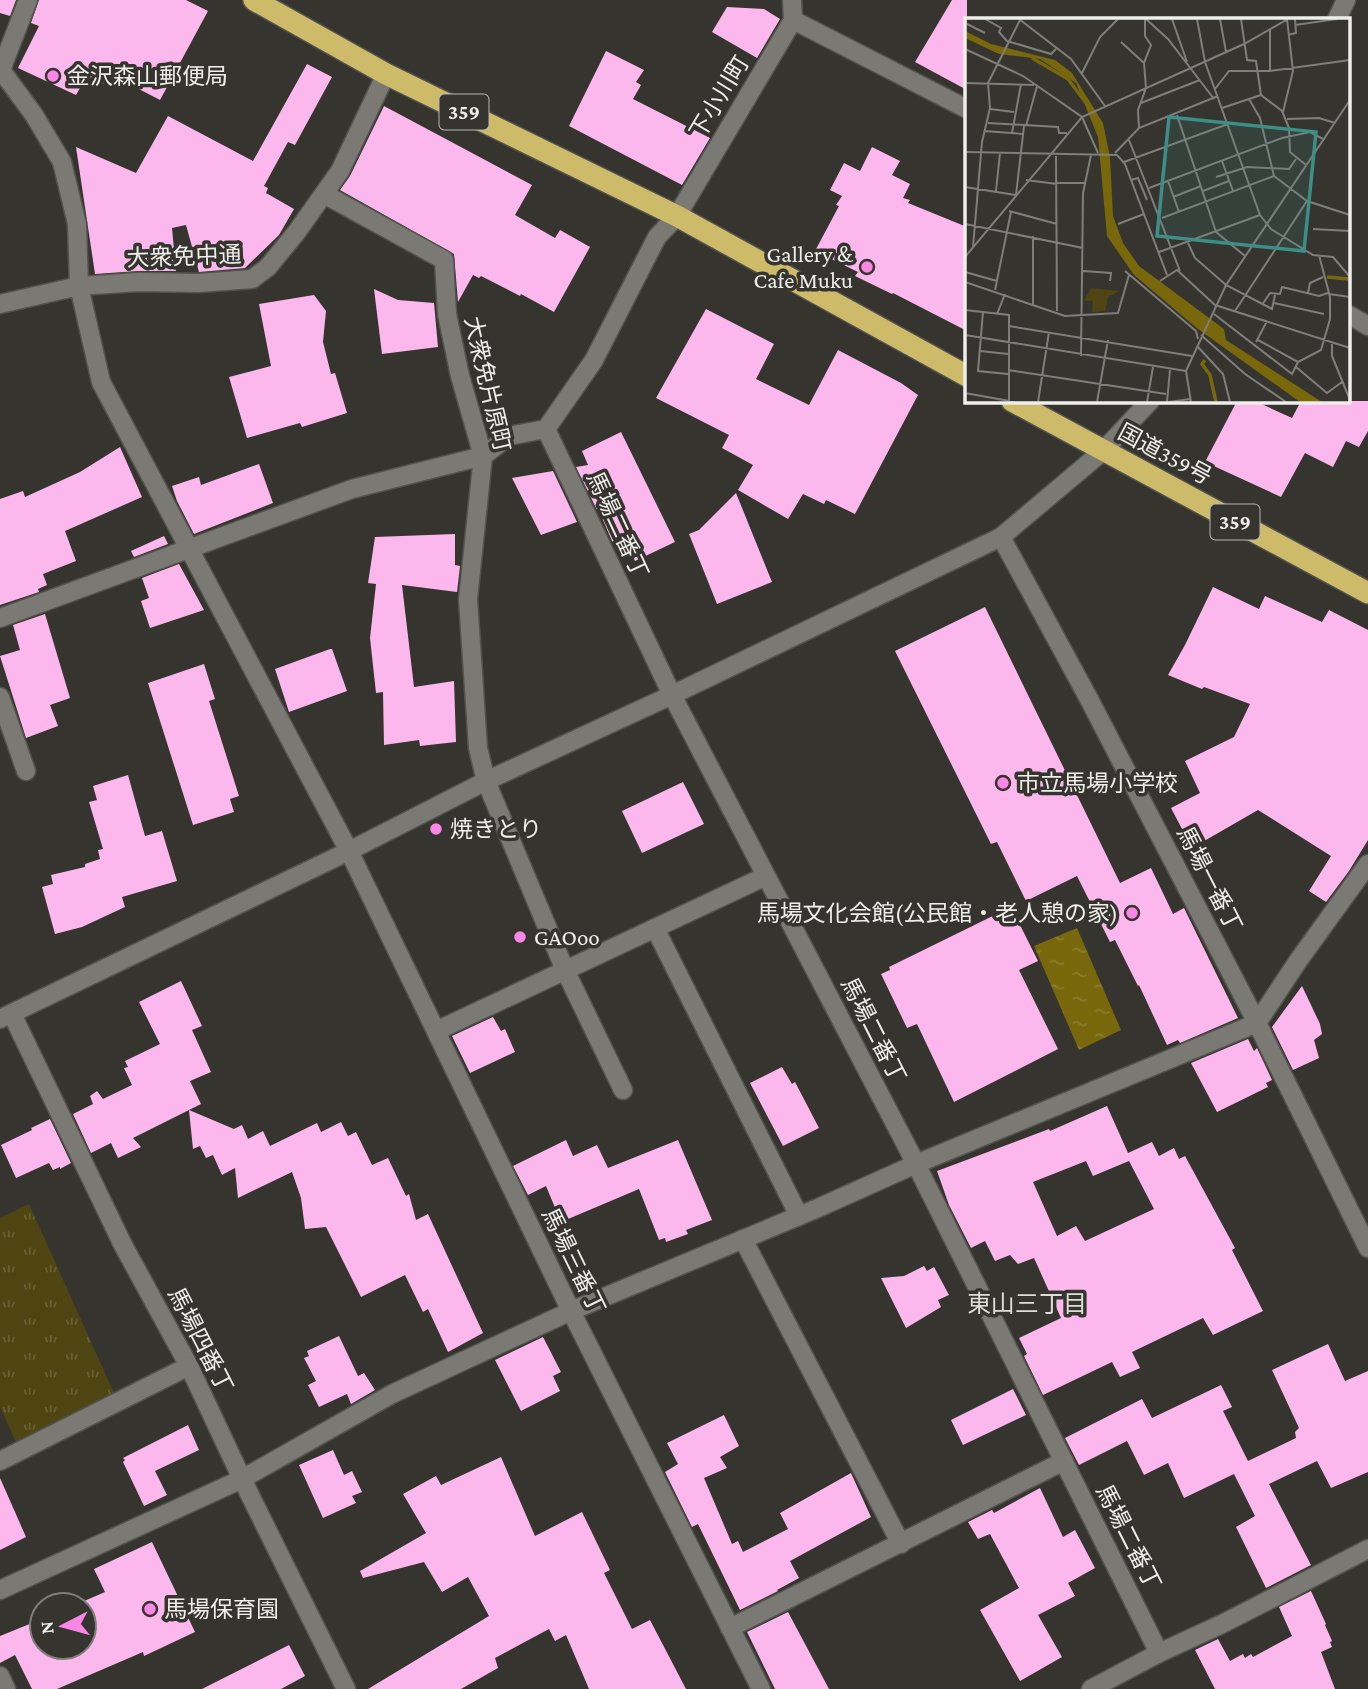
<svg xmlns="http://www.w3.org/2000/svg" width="1368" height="1689" font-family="'Crimson Pro','Noto Sans JP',serif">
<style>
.park{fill:url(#park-tufts)}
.water{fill:url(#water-ripples)}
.building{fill:#fcb8ed;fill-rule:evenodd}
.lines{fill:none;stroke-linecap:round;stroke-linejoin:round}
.minor-casing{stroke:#53534e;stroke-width:21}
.highway-casing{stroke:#53534e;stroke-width:24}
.minor{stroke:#7a7974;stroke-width:18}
.highway{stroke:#cdbb69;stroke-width:21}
.poi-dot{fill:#fb86e5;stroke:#35342f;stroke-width:2.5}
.labels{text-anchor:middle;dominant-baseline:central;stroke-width:7;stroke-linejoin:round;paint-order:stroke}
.shield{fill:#35342f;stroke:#b6b6b3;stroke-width:2}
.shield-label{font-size:21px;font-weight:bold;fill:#eeeeeb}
.poi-label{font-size:23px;fill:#eeeeeb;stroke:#35342f;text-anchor:start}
.street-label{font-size:23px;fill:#eeeeeb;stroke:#35342f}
.neighbourhood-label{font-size:24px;fill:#deddd7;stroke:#35342f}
.inset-river{fill:none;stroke:#78670b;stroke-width:3.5}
.inset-road{fill:none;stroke:#7f7e7a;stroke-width:2}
.view{fill:#3c8e87;fill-opacity:0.15;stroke:#3c8e87;stroke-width:3.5}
.inset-edge{fill:none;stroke:#eeeeeb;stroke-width:3.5}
</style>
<defs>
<pattern id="park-tufts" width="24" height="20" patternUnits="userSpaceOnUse" patternTransform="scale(1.75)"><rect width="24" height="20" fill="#4f4513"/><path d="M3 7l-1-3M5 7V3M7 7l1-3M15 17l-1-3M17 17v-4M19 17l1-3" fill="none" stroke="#696036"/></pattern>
<pattern id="water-ripples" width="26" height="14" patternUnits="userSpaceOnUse" patternTransform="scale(1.75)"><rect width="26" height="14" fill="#78670b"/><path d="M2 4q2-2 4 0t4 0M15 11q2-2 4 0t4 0" fill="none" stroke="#8c7d2f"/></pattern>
</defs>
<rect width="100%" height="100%" fill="#35342f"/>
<path class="park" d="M29,1204l89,198 -98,49 -20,-44v-189z"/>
<path class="water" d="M1077,928l44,102 -42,20 -45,-104z"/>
<g class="building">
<path d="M0,0h16l-6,16 -10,-3z"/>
<path d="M39,0h147l22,11 -48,89 -46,-24 -5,10 -22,-10 -11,19 -58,-27 21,-42 -8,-3z"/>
<path d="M952,0h15v90l-52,-28z"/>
<path d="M727,7l37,2 16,10 -23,39 -45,-26z"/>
<path d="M606,51l38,19 -8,12 5,3 -8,14 77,39 -28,47 -113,-59z"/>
<path d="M307,64l25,13 -37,68 -7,-3 -24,44 4,2 -2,5 28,16 -15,26 -34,33 -46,4 -13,-47 -14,3 4,43h-38l-43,3 -19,-127 60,26 32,-57 85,45z"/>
<path d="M384,106l148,79 -17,30 40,23 5,-8 30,17 -36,65 -33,-18 -1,2 -39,-20 -2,2 -6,-3 -15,27 -4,-48 -114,-64 10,-14z"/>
<path d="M872,147l28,14 -8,14 18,9 -7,14 7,2 -2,3 59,24v104l-74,-38 -1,1 -37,-18 3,-4 -43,-21 24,-45 -3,-1 6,-9 -12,-6 14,-27 16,8z"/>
<path d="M374,289l24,11 36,3 4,44 -56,7z"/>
<path d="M314,295l12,16 -3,31 8,32 4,-1 12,40 -45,14 -2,-4 -53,15 -18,-61 42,-11 -12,-62z"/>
<path d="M706,309l68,35 -18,35 53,26 29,-55 63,33 17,12 -63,119 -29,-14 -2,4 -21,-10 -15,25 -50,-29 15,-25 -31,-17 7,-13 -73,-37z"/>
<path d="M1237,401h18l37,17 9,-17h67v30l-9,16 -13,-6 -13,26 -28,-14 -24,44 -76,-35z"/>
<path d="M621,432l54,110 -40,19 -4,-8 -8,4 -5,-10 -3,1 -15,-35 -1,1 -23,-47 12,-2 -6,-14z"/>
<path d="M120,447l22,50 -77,34 11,30 -33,13 4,11 -9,4 1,3 -39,13v-106l23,-8 2,6 55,-25z"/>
<path d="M259,464l14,39 -79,31 -17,-33 -5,-15 27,-9 2,8z"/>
<path d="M553,471l24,51 -36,13 -29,-57z"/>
<path d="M736,493l36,89 -55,22 -28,-70 10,-4z"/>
<path d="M455,534v31l5,1 -3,26 -55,-7 12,102 40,-6 2,61 -36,4 -1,-6 -35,5 -1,-53 -7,1 -6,-55 6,-54 -8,-1 7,-46z"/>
<path d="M164,536l4,8 -34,13 -3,-6z"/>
<path d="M179,564l25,46 -54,18 -9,-27 8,-3 -7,-20z"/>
<path d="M1213,587l46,22 6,-13 57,26 7,-12 39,20v210l-19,31 -23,31 -17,-11 22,-35 -73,-46 -66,38 -21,-40 29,-15 -15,-32 49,-24 16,-33 -46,-17 -2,2 -34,-14 17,-30z"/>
<path d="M985,607l135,276 31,-15 22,46 11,-6 54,110 -58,25 -2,-3 -11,5 -28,-60 -1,1 -23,-46 -5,2 -33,-66 -51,25 -29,-59 -6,2 -96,-193z"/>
<path d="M45,614l25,84 -20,7 8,21 -32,12 -26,-82 20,-6 -7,-25z"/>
<path d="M330,649h2l15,42 -58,21 -14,-43z"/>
<path d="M204,664l11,35 -6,2 30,95 -9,3 4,13 -41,13 -45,-142z"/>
<path d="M128,775l17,61 17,-5 15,50 -55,16 3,10 -43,20 -27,7 -13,-47 11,-3 -2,-9 34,-8v-3l15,-5 -2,-9 5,-1 -14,-47 8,-2 -4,-14z"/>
<path d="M683,782l21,42 -62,29 -20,-42z"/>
<path d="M1011,907l27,54 -19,9 39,79 -104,53 -37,-78 -10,4 -26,-54 9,-4 -1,-3z"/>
<path d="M181,981l21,45 -10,4 19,42 -21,9 11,23 -68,34 8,9 -23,11 -7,-15 -20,10 -18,-39 20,-10 -3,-8 7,-5 6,8 29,-14 -8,-17 4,-1 -3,-6 35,-17 -21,-42z"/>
<path d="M1302,986l18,38 2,10 -8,6 5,18 -26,12 -21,-43z"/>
<path d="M493,1017l8,14 4,-2 10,23 -45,21 -18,-37z"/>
<path d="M1248,1039l6,12 3,-3 15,32 -6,3 2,4 -51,25 -26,-49z"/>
<path d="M782,1067l10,17 3,-2 24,46 -36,18 -33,-63z"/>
<path d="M1107,1106l21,47 24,-11 7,14 15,-8 5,11 6,-3 50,92 -3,2 31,61 -50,24 -10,-17 -71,34 8,16 -20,9 -8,-15 -69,33 -19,-39 3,-2 -8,-16 42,-20 -27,-60 -16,6 -8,-9 -15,6 -10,-20 -14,7 -22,-43 -12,-34 112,-42 1,2zM1086,1161l7,15 36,-15 25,48 -69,32 -9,-15 -19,10 -24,-54z"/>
<path d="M189,1110l45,19 8,-4 6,14 15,-8 7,15 47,-23 4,9 20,-10 7,14 8,-4 16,33 16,-7 18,38 3,-2 7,26 12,-6 55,119 -35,19 -20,-43 -5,3 -18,-37 -44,22 -35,-70 -21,2 -4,-31 -9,-26 -54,26 -3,-30 -13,7 -9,-20 -7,3 -6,-12 -7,3z"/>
<path d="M50,1119l21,44 -11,6v-2l-7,3 -4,-7 -33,15 -15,-33 31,-15 -1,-2z"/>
<path d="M566,1140l7,16 24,-11 11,23 70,-28 34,80 -26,10 2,4 -22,8 -1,-4 -6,2 -20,-51 -78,33 -15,-36 -18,9 -15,-29z"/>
<path d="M924,1266l3,5 7,-4 15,28 -11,5 3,7 -35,21 -25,-50 23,-2z"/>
<path d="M339,1336l19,40 6,-3 11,17 -24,14 -4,-10 -28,13 -11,-22 8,-4 -12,-23 5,-2 -2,-5z"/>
<path d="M543,1337l18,35 -8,4 7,15 -39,20 -26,-51z"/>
<path d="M1328,1344l17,37 23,-10v101l-37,16 -14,-27 -48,23 42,81 -45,23 -30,-61 19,-11 -21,-42 -50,24 -16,-35 -24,12 -17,-34 -48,24 -14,-27 77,-39 10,19 69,-33 11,22 -9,4 25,50 48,-23 -1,-6 4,-4 -27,-58z"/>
<path d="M1013,1389l13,26 -63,30 -12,-25z"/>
<path d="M724,1415l15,31 -19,11 7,11 -23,10 28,66 6,-3 5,11 45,-23 -8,-16 71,-40 20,44 -81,44 9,17 -22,12 1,1 -38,19 -42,-86 -6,3 -27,-55 13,-8 -11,-21z"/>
<path d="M188,1425l11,25 -44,21 12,24 -23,11 -21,-44 2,-2 -2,-2z"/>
<path d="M333,1450l11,25 8,-4 10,21 -10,4 4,7 -33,15 -24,-53z"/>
<path d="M501,1457l34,79 47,-24 28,58 -6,3 28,56 18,-9 36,69h-97l-23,-54 -11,6 -6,-12 -54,29 3,10 -37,21h-93l121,-73 -21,-39 -26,15 -18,-30 -61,16 -3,-7 66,-38 -23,-39 33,-18 5,9z"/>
<path d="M0,1478l26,59 -26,13z"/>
<path d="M1040,1488l23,49 12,-7 20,38 -27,15 7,13 -37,19 24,42 -42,24 -40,-71 39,-22 -29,-54 -12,5 -10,-17 24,-12 2,3z"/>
<path d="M152,1542l43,90 -51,24 -1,-4 -86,37h-25l-17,-34 -15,8v-27l42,-17v28h42v-42h-9l30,-13 -11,-23z"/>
<path d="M1311,1591l15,33 -1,1 7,16 -2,1 2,5 -11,5 14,37h-120l-20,-39 23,-11 12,22 13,-7 2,4 6,-4 2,3 39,-21 -13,-29z"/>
<path d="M788,1612l41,77h-54l-28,-57z"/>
<path d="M289,1645l16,31 -24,13h-79z"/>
</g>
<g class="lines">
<defs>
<g id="minor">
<path d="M28,0l-27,70 33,45 28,47 15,62 2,62 22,96 248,469 222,460 190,378"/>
<path d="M1337,19l9,-19"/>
<path d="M793,20l174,89"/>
<path d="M324,194l120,66 3,54 13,62 23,80 -15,143 10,149 8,33 79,189 58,120"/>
<path d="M0,304l79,-18 60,-4 60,1 53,-4 16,-12 28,-34 44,-62 46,-97"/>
<path d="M1349,315l19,11"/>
<path d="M546,429l126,266 244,469 243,489"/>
<path d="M1001,537l88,162 168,324 111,225"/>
<path d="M0,618l352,-129 131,-33 26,-20 37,-7 48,-69 63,-123 20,-21 116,-196 -1,-20"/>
<path d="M0,697l26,74"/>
<path d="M655,928l144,288"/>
<path d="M12,1014l111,231 66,121 53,113 104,210"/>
<path d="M0,1019l349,-168 137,-70 186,-86 329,-158 102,-86 47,-50"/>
<path d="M436,1031l330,-155"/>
<path d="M743,1239l158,305"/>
<path d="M0,1461l189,-95"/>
<path d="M0,1590l242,-111 150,-85 179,-83 247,-103 98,-44 341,-141 41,-62 70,-97"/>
<path d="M730,1628l334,-167"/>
<path d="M0,1676l6,13"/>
<path d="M1091,1689l68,-36 63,-29 146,-75"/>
</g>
<g id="highway">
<path d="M254,0l132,74 291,142 290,160"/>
<path d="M1012,401l356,192"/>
</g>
</defs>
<use href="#minor" class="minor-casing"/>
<use href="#highway" class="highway-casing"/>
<use href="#minor" class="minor"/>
<use href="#highway" class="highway"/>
</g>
<g class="poi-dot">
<circle cx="53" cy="76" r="7"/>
<circle cx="867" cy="267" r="7"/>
<circle cx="1003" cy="783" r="7"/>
<circle cx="436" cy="829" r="7"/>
<circle cx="1132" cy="913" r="7"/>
<circle cx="520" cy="937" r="7"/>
<circle cx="150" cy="1609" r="7"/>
</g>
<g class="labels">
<g class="shield">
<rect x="439.5" y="94.5" width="49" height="35" rx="5"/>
<rect x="1210.5" y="504.5" width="49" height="35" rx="5"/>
</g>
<g class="shield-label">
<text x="464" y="112">359</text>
<text x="1235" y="522">359</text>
</g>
<g class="poi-label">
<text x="67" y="76">金沢森山郵便局</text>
<text x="853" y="254" text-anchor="end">Gallery &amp;<tspan x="853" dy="26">Cafe Muku</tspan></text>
<text x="1017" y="783">市立馬場小学校</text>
<text x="450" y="829">焼きとり</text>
<text x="1118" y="913" text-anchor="end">馬場文化会館(公民館・老人憩の家)</text>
<text x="534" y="937">GAOoo</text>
<text x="164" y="1609">馬場保育園</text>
</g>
<g class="street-label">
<text transform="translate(719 97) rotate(-59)">下小川町</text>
<text transform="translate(184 256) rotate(-2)">大衆免中通</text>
<text transform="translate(488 384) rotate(77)">大衆免片原町</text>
<text transform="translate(1165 454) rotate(28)">国道359号</text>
<text transform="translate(618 525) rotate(65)">馬場二番丁</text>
<text transform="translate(1210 879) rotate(63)">馬場一番丁</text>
<text transform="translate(874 1030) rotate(63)">馬場二番丁</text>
<text transform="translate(574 1261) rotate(64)">馬場三番丁</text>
<text transform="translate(201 1340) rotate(63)">馬場四番丁</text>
<text transform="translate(1129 1537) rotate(63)">馬場二番丁</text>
</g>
<g class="neighbourhood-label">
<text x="1027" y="1303">東山三丁目</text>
</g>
</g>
<g transform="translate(965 18)">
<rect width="385" height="385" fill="#35342f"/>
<path d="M126,270l29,3 -12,6 -3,14 -13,1 1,-11h-9z" fill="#4f4513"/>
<path d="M0,13l26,13 64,16 17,13 31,50 7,34 3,59 10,27 16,23 85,63 2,11 96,62h-22l-102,-73 -64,-54 -27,-39 -9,-99 -22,-54 -36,-24 -41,-5 -34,-16z" fill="#78670b"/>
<path class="inset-river" d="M67,40l36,21 18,24M362,259l22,2M240,342l-3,4 8,11 6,27"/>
<path class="inset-road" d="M20,1l16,9 -2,4 8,9 44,13 5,-5M54,1l52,40 34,47M181,1l22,20 46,60M207,1l15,43M232,1l8,43 55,153 11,14 42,26 20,2 17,20M255,1l6,33M276,1l6,41 9,1 5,34M0,5l20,10M330,7l42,-6M305,11v42M323,17l8,-2 -1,-14M156,24l23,21M0,31l58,27 59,41 16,36M117,55l18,-36 18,-18M0,65l69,2M250,71l14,-18h41l80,-11M296,77l21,16 7,17 1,24 16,13M284,81l11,19 14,58 33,25 43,14M176,85l59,-23M257,90l39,-13M25,91l24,3M318,94l10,-41 -6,-52M212,97l39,117 29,24M322,101l32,-1 16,5M23,105l70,4 1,6h8M61,108l11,-40M174,110l-1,-18 8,-22 -2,-25 7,-18 -6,-9v-17M19,113l39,3M47,115l9,-49M164,122l51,131M0,134l152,3 8,9 42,111M150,135l24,-25 79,-32M91,138l1,155M257,143l11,30M159,144l104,-38M251,159l31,-10 42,2 7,-10M61,162l31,4M166,162l7,-2 9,22M203,163l11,31M91,165h29M0,169l51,8 8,-69M184,170l133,-50 28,-6 13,7M31,173l4,-38M238,173l26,-10M208,179l28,-11M44,193l48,13M197,200l112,-42M0,206l118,24M153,206l26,-10M348,211l37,2M68,218v68M223,225l7,15 31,27 46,24 3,-14M8,229l9,-105 8,-34 -2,-25 32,-63M194,234l101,-37M0,239l117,-140 162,-73 44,-25M118,253l28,2 -1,8M160,253l71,60 2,8M0,254l32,9M195,263l17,-11 38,35 135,43M0,264l100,34 53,-3 11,-38M30,272l16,-78M343,275l2,-10 13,-6M364,276l21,3M309,285l50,11M297,287l8,-12 10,1 2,-7 37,9 9,-3M0,292l44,5v87M270,293l72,-110M18,294l-5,59 30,3M32,296l8,-20M249,296l78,60 6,-12 23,-12 9,-31v-22l-11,-42M44,308l183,30M0,317l221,36M236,317l44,39 41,28M293,322l40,22M291,324l11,-21M367,324v14l18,44M233,329l25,27 7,28M15,333l28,3M116,338l2,-163 8,-38M331,349l31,26 15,-11M43,352l158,24M221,353l40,-86 124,-185M221,353l5,31M0,375l50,9M73,384l11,-70M132,384l11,-62M182,384l6,-35M202,384l3,-32M204,384l21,-3"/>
<path class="view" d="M204,99l147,15 -12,119 -147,-15z"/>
<rect width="385" height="385" class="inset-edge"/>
</g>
<g transform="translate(63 1626) rotate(264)"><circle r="33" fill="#35342f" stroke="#7f7e7a" stroke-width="2"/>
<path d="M0-5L12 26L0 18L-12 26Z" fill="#fb86e5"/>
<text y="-10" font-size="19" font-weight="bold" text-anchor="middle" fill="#eeeeeb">N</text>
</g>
</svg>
